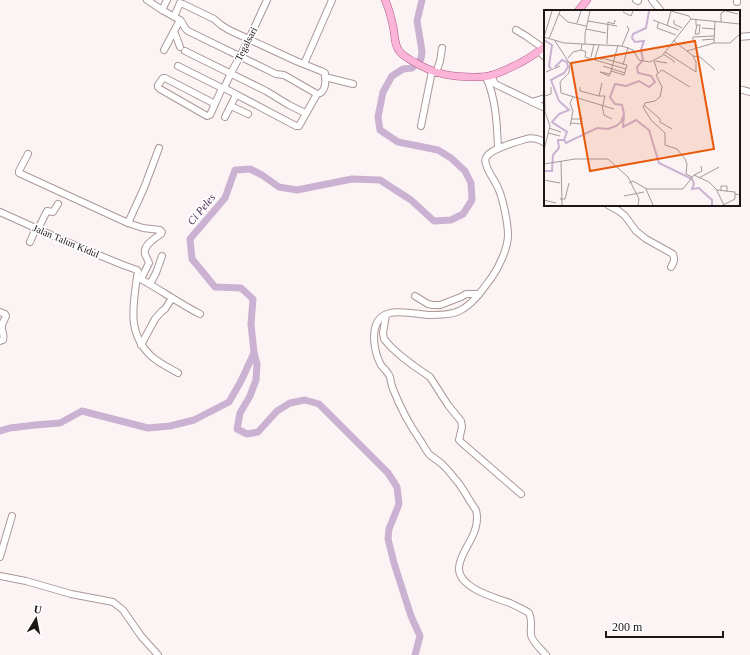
<svg xmlns="http://www.w3.org/2000/svg" width="750" height="655" font-family="'Times New Roman',serif">
<style>
.lines{fill:none;stroke-linecap:round;stroke-linejoin:round}
.river{stroke:#cbb2d2;stroke-width:7}
.minor-casing{stroke:#ab9897;stroke-width:8}
.major-casing{stroke:#ab5b83;stroke-width:8}
.minor{stroke:#fff;stroke-width:6}
.major{stroke:#fbb3d8;stroke-width:7}
.labels{text-anchor:middle;dominant-baseline:central;stroke-width:3.5;stroke-linejoin:round;paint-order:stroke}
.street-label{font-size:10px;fill:#1d1615;stroke:#fff}
.water-label{font-size:11px;font-style:italic;fill:#4b2954;stroke:#fff}
.inset-river{fill:none;stroke:#cbb2d2;stroke-width:2}
.inset-road{fill:none;stroke:#a39b9b;stroke-width:1}
.view{fill:#e8590c;fill-opacity:0.15;stroke:#e8590c;stroke-width:2}
.inset-edge{fill:none;stroke:#1d1615;stroke-width:2}
</style>
<rect width="100%" height="100%" fill="#fcf4f4"/>
<g class="lines">
<g class="river">
<path d="M254,353l3,11 -1,16 -6,16 -10,17 -3,16 10,5 11,-2 19,-21 13,-8 15,-3 14,4 69,69 9,14 2,17 -10,25 -1,10 6,24 17,53 9,20 -5,19"/>
<path d="M0,431l10,-3 25,-3 25,-2 22,-12 66,17 22,-2 24,-6 35,-18 12,-21 13,-28 -3,-29 2,-25 -12,-11 -26,-1 -23,-28 -2,-20 35,-41 10,-28 15,-1 12,6 17,12 18,3 55,-11 28,1 31,20 23,21 17,-1 12,-6 9,-14 -1,-17 -6,-12 -14,-13 -13,-8 -40,-8 -18,-12 -2,-13 5,-25 9,-16 11,-7 9,-1 9,-9 1,-8 -5,-30 5,-21"/>
</g>
<defs>
<g id="minor">
<path d="M147,0l15,10 18,10c4,3 3,8 8,11l88,43 8,1 33,19"/>
<path d="M636,0l2,1"/>
<path d="M652,0l9,11"/>
<path d="M737,2v-2"/>
<path d="M162,10l5,-10"/>
<path d="M174,17l6,-14 3,1 31,15 7,6 8,5 67,31 25,10 4,2c1,8 1,20 -8,21l-18,32h-3l-72,-38"/>
<path d="M516,30l10,6 17,12"/>
<path d="M174,32l2,4 4,11"/>
<path d="M739,37l11,-1"/>
<path d="M164,50l16,-30"/>
<path d="M185,51l81,40 23,14 16,8"/>
<path d="M539,51l6,6"/>
<path d="M304,64l28,-64"/>
<path d="M178,66l44,22"/>
<path d="M436,73l4,-12 2,-13"/>
<path d="M491,75l4,9 4,2 46,22"/>
<path d="M325,77l28,7"/>
<path d="M486,77c10,22 11,47 12,71"/>
<path d="M739,89l11,3"/>
<path d="M532,102l13,-4"/>
<path d="M215,104l-5,11 -3,1 -47,-27 -2,-2v-2l5,-7h2l50,26 7,-16h2l7,-15 18,-34 18,-39"/>
<path d="M231,106l17,8"/>
<path d="M225,117l11,-22"/>
<path d="M421,126l11,-55"/>
<path d="M545,143c-5,-4 -13,-6 -19,-4 -10,3 -33,9 -39,17 -2,2 -2,5 -1,8 2,9 9,16 12,24 5,10 10,36 10,47 0,13 -9,32 -16,42 -9,12 -18,26 -31,33 -9,5 -22,5 -33,5 -21,-2 -53,-12 -54,21 0,10 2,20 7,29 3,4 7,7 9,12 1,4 1,8 3,12 7,18 16,35 27,51 3,4 6,11 10,15 4,3 8,6 12,9 5,5 10,11 14,16 8,9 13,21 20,30 3,12 -1,22 -7,33 -4,7 -10,17 -10,25 -1,20 37,30 51,35 6,3 13,6 19,10 4,8 1,13 2,22 1,7 10,14 15,20"/>
<path d="M28,154l-9,17v2l109,50 16,-35 15,-40"/>
<path d="M608,205l11,6 6,5 11,15 10,8 27,15c2,6 1,8 -2,13"/>
<path d="M0,212l62,28 61,25 14,5 1,1 -1,6c21,11 41,26 63,37"/>
<path d="M128,223l15,5 17,2 2,2 -1,2c-6,4 -18,11 -16,20 1,3 3,6 4,9l-8,16"/>
<path d="M38,229l9,-18 6,1 5,-8"/>
<path d="M30,242l6,-14"/>
<path d="M137,277c-4,30 -10,56 14,79 8,7 18,12 27,17"/>
<path d="M150,284l6,-11 6,-17"/>
<path d="M415,296l13,8 5,1h7l21,-8 5,-3h13"/>
<path d="M0,312l5,2 1,2c-1,3 -4,7 -4,10 -1,5 3,8 1,14l-3,1"/>
<path d="M386,315l-3,18 1,6 7,8 10,9 13,10 16,11 18,28 13,16 1,6 -3,13 2,2 60,52"/>
<path d="M141,345l14,-26 6,-7 4,-3 7,-11"/>
<path d="M0,557l12,-41"/>
<path d="M0,576l26,5 45,13 42,8 10,8 18,26 17,19"/>
</g>
<g id="major">
<path d="M385,0c4,8 6,17 8,26 2,8 1,20 7,26 4,5 11,8 16,11 19,11 35,14 58,14 5,0 10,0 15,-1 11,-3 21,-8 31,-13 9,-5 18,-10 25,-17"/>
<path d="M578,11l9,-11"/>
</g>
</defs>
<use href="#minor" class="minor-casing"/>
<use href="#major" class="major-casing"/>
<use href="#minor" class="minor"/>
<use href="#major" class="major"/>
</g>
<g class="labels">
<g class="street-label">
<text transform="translate(246 44) rotate(-63)">Tegalsari</text>
<text transform="translate(66 241) rotate(23)">Jalan Talun Kidul</text>
</g>
<g class="water-label">
<text transform="translate(201 209) rotate(-50)">Ci Peles</text>
</g>
</g>
<g transform="translate(544 10)">
<rect width="196" height="196" fill="#fcf4f4"/>
<path class="inset-river" d="M0,30l8,5 -3,21 2,3M11,57l7,-7 5,2 1,5 -4,6 -13,7 8,21 10,9 -10,4 -7,8 15,10 -3,8 2,3 31,-15 11,1 8,-3 5,-4 3,-8 -2,-9 -7,-1 -5,-7 5,-13 11,2 13,-5 10,6 6,-5 -4,-6 -13,-3 -1,-6 6,-7 -2,-10 3,-9 -9,1 -3,-4 1,-4 13,-6 3,-17M80,105l-1,12 13,-7 13,10 10,33 33,16 2,5 -2,5 7,-1 3,3 10,9v5M0,161h8l1,-16 6,-7 -1,-8h6"/>
<path class="inset-road" d="M127,1l18,5 2,3M182,1l12,3M79,2l8,4 2,-5M15,4l9,8 18,4M152,9v6h4l-1,9M109,10l26,10M130,10v4l8,4M44,11l29,5M171,11l-1,22h16l10,-9M115,12l-2,6 19,7M177,12v-9l4,-2M33,13l4,-12M153,15l-2,9h4M123,16l4,-15M158,18l13,1M42,19l20,4M0,27l20,6 58,3 11,4 6,10 11,2 12,-6 29,-37 49,5M0,27l8,-26M5,29l11,-28M158,30l12,-1M11,31l15,23 -1,9 -9,9 1,11 53,16M149,32v-5l21,-1M41,34v-10l5,-23M63,34l1,-22 6,2 1,-4M78,36l7,-17 -2,-3M37,40l5,2 -1,5 41,12M143,41l27,-8M121,42l31,20v-10l-3,-6 -20,-16M119,44l11,7v2M149,46l7,1 15,13M47,47l3,-13M24,48l5,-6 8,-2 1,-6M51,48l4,-13M57,50l1,-2 25,7 -3,10 -13,-4 -1,3 -10,-2 9,4 1,-2M110,51l4,12M111,51l12,2M0,53l1,49 5,14 -6,24M79,55l5,-18M59,56l22,7M67,61l7,-26M2,62l14,-6M36,77v4l19,5 3,-13M146,77l-28,-17 -6,5 6,12 -2,10 -5,4 -10,2 -2,4 8,13 14,13v12l12,4 8,10 2,5 -1,10 6,3M1,86l6,-2v-7M55,86h6l-2,9M58,95l2,10 8,4M100,95l16,14v3l12,7M28,109h10l-2,-5M27,113l10,1v-5M26,116l3,-15 -3,-8 3,-6M5,118l12,4M4,123l12,3M17,151l1,44M0,154l31,-5h33l20,18 11,22 -1,6M150,165l8,-4 -1,-5M155,168l20,-11M0,170l16,3M85,173l4,-2 14,8h36l11,-14 15,7 7,7 8,16M102,179l7,16M173,180l18,2v2l5,1M177,181v-5h6v6M80,186l20,-4M16,189h5l4,-16M0,190l12,3M179,195l12,-6v-5"/>
<path class="view" d="M151,31l19,108 -124,22 -19,-108z"/>
<rect width="196" height="196" class="inset-edge"/>
</g>
<g transform="translate(36 619) rotate(10)" stroke="#ffffff" stroke-width="3" paint-order="stroke">
<path d="M0-3L7 15L0 10L-7 15Z" fill="#1d1615"/>
<text y="-6" font-size="11" font-weight="bold" text-anchor="middle" fill="#1d1615">U</text>
</g>
<path d="M606 631v6h117v-6" fill="none" stroke="#1d1615" stroke-width="2"/>
<text x="612" y="631" font-size="12" fill="#1d1615" stroke="#ffffff" stroke-width="3" paint-order="stroke">200 m</text>
</svg>
